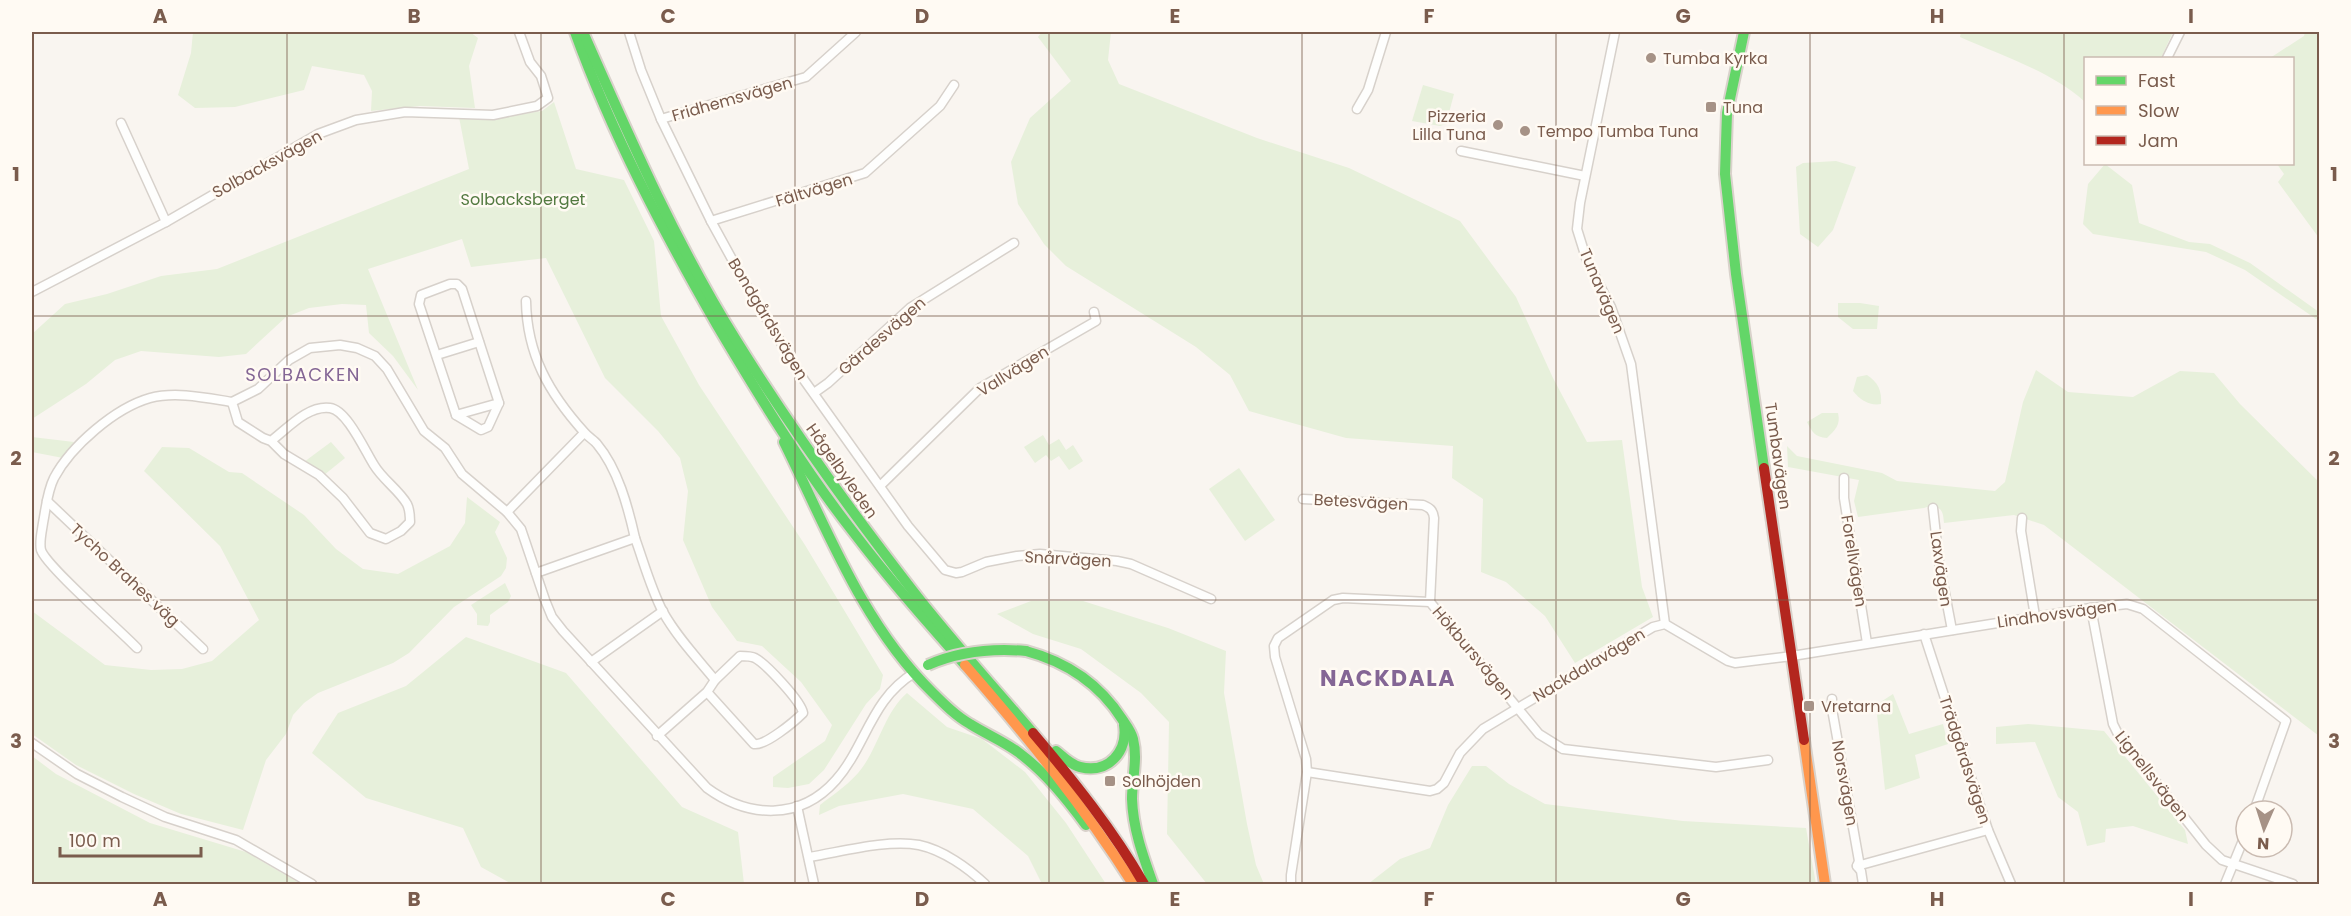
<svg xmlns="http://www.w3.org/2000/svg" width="2351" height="916" font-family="Poppins,sans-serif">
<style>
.green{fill:#e7f0db}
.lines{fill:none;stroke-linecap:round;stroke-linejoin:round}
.street-casing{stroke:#d7d1cb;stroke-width:11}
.fast-casing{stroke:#d9d2cb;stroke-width:14}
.slow-casing{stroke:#d9d2cb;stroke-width:14}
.jam-casing{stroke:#d9d2cb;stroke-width:14}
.street{stroke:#fefefd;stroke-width:8}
.fast{stroke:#63d668;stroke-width:10}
.slow{stroke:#ff974d;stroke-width:10}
.jam{stroke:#b3261e;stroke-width:10}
.fast-bridge-casing{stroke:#d9d2cb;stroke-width:14;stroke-linecap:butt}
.fast-bridge{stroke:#63d668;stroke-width:10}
.grid{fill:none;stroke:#7a5c4d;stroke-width:1.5;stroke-opacity:0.55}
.poi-dot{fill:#a69286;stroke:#fffaf3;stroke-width:2}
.labels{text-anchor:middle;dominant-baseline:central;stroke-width:5;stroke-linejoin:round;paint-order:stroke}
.poi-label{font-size:16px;fill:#7a5c4d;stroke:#fffaf3;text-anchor:start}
.street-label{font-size:16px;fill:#7a5c4d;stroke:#fffaf3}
.park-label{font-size:16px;fill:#537a41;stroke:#fffaf3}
.neighbourhood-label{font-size:18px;letter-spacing:1.5px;fill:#846695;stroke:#fffaf3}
.district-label{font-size:22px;font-weight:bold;letter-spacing:1.5px;fill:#846695;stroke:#fffaf3}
.neatline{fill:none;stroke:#7a5c4d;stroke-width:2}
.grid-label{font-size:20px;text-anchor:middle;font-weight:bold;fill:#7a5c4d}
</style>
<rect width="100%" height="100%" fill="#f9f5f0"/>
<g class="green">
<path d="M193,32h277l8,6 -9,28 6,42 -55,-2 -49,5 1,-20 -8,-16 -52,-9 -8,24 -69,17 -40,1 -17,-13 13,-42z"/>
<path d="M1042,32h69l-3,28 11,24 138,54 92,30 111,53 56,76 37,81 34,64 35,-2 20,147 11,30 -78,46 -30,-47 -39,-34 -25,-10 2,-73 -31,-21 1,-32 -107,-8 -97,-27 -19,-36 -34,-28 -130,-81 -22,-22 -26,-40 -7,-42 19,-44 41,-37 -33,-44z"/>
<path d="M1961,32h212l-12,26h-75l-1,44c-34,-31 -83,-46 -125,-65z"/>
<path d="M2305,32h14v206l-41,-56 6,-8 -7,-10h15v-106h-22l34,-22z"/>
<path d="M1423,85l31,9 -8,30 -6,2 -28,-5z"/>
<path d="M554,102l22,67 48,11 30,61 7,75 38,69 106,160 78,130 -3,14 -14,15 -42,66 -15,14 -21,4 -15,-1v-10l52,-36 7,-16 -31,-43 -39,-36 -25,-5 -25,-34 -29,-67 5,-49 -8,-33 -22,-27 -53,-53 -59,-120 -75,9 -9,-28 -94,30 50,121 -25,-34 -24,-23 -3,-28 -24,-1 -33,4 -23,9 -40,37 -27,3 -78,-6 -26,9 -29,24 -54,35v-85l33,-30 42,-10 54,-18 56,-7 252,-100 -10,-52 31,2 52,-8z"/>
<path d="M1836,161l20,6 -23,63 -15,17 -18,-13 -4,-67 7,-4z"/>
<path d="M2105,164l27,21 7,38 50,19 21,2 40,19 69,49v9l-74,-51 -39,-18 -113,-18 -10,-10 5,-40z"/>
<path d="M1838,303h22l19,3 -2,23h-24l-15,-12z"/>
<path d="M2036,370l32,22 65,5 47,-26 34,2 26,31 79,78v254l-275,-211 -30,-10 -70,8c-1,-10 -1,-14 -11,-18l-9,3 -66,9 -4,-16 5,-21 -71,-13 -1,-21 10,10 85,17 15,8 98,10 10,-9 18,-80z"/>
<path d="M1867,375c11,7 15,16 14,29 -11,2 -21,-4 -28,-13l4,-14z"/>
<path d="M1822,413h16c3,12 -3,17 -11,25 -12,-1 -15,-6 -20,-16z"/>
<path d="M1043,435l6,10 10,-6 7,11 7,-5 10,16 -14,9 -10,-14 -8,5 -5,-6 -11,8 -11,-16z"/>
<path d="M32,437l42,5 -11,16 -31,-6z"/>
<path d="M331,442l14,16 -21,17 -20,-13z"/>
<path d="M162,447l27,1 40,24 13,1 62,42 32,34 27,20 35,5 52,-28 15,-23 2,-26 33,25 -5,10 12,26 -1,10 -5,8 -47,31 -45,46 -16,10 -75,30 -14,10 -11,12 -7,19 -20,26 -23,70 -62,-16 -47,-20 -58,-29 -44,-31v-123l73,54 46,5 31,-1 30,-8 47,-41 -39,-74 -76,-75z"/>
<path d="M1239,468l36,52 -30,21 -36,-52z"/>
<path d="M505,583l6,13 -3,6 -18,13v7l-2,4 -11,-1v-11l-6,-9z"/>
<path d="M1031,601h52l85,27 58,23 -2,42 23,131 9,41 8,19h-57l-40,-50 2,-112 -28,-29 -60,-44 -48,-15 -36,-20z"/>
<path d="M466,637l100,36 116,134 56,25 6,52h-232l-31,-17 -18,-39 -97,-30 -54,-45 26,-40 68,-27z"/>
<path d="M907,693l40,34 35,12 43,33 41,51 40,61h-64l-14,-28 -55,-47 -70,-15 -64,12 -20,9 1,-10c14,-11 31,-22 42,-37 17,-23 23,-56 45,-75z"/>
<path d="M1893,694l16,40 34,-10 5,20 -33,11 5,23 -35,12 -9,-85z"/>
<path d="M2028,724l76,7 81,99 3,14 -55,-18 -27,3 -1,13 -18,4 -9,-34 -20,-15 -23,-55 -39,2v-17z"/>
<path d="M32,756l24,18 94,49 96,29 55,32h-269z"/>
<path d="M1472,766h14l23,18 36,20 138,17 123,7 10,56h-448l32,-25 30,-11 18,-43z"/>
</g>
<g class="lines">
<defs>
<g id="street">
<path d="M629,32l12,38 20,49 50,102 39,71 54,88 104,146 37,44 11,3 6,-1 24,-10 31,-6 23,-2 77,7 14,3 80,35"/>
<path d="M1615,32l-35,171 -3,26 10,32 24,46 20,57 34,260"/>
<path d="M2167,58l13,-26"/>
<path d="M1357,109l11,-19 18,-58"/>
<path d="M661,119l145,-42 50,-45"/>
<path d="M121,123l45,99"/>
<path d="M1461,151l124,25"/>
<path d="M711,221l154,-48 75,-67 14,-21"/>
<path d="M450,284h7l5,5 37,114 -11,24 -7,3 -25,-15 -37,-111 2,-9z"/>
<path d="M32,292l134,-70 152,-88 38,-14 49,-8 88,3 44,-9 11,-8 -7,-22 -11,-14 -11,-30"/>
<path d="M526,301c1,54 23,92 58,131 4,5 10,8 13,12 21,25 31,63 38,94l-99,35"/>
<path d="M437,355l42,-13"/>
<path d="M814,393l14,-10 82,-75 104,-65"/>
<path d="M456,415l43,-12"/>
<path d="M271,441l13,13 35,21 24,23 27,35 16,6 15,-8 9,-9c0,-7 0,-12 -3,-18 -9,-15 -24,-24 -33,-39 -9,-14 -27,-55 -44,-57 -22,-3 -42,20 -59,33l-8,-3 -25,-16 -6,-20 26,-13 31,-29 21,-12 30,-3 17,3 18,8 12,13 37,62 21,17 17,26 45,38 14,17 24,71 7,17 11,14 144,157c41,30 93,33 129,-8 30,-34 35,-81 78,-107"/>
<path d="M1844,478v20l23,145"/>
<path d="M880,486l100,-98 116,-67 -2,-9"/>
<path d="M1303,499l120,6c7,3 10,5 11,13l-4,84"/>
<path d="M47,501l156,148"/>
<path d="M1933,508l6,54 13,68"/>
<path d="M507,512l77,-79"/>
<path d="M2022,518l-1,13 14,85"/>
<path d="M635,538c9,25 16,51 28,74 14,25 34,46 52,68"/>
<path d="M2091,608l22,116 5,10 88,111 16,15 71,24"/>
<path d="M1924,634l64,196 23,54"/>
<path d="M137,648c-17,-18 -90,-81 -96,-98 -2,-8 1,-19 2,-27 3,-15 4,-31 11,-45 17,-32 61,-70 96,-80 26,-7 57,0 82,4"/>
<path d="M591,662l72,-51"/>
<path d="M1832,699v10l27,152 -2,5 4,5 2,13"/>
<path d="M657,736l50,-44 47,52c11,2 40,-22 49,-31 -2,-12 -37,-49 -48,-55 -4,-2 -10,-2 -15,-2l-25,24 -8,12"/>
<path d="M32,743l45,31 45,23 43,20 71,23 76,44"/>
<path d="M1307,772l123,19 7,-2 7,-6 16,-30 23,-24 170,-102 12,-3 63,37 7,2 57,-7 299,-48 36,-4 16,5 143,112 -32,90"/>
<path d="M797,806l17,78"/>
<path d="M809,857c32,-5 78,-18 110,-12 24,5 49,23 66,39"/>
<path d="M1857,866l131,-36"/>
<path d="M1291,884v-9l16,-103 -1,-13 -31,-102 -1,-11 4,-8 55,-38 10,-2 87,4 109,132 24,15 153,18 52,-7"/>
<path d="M2225,884l21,-51"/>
</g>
<g id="fast">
<path d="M575,32c37,102 88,199 142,293 42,71 86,143 137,208 35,46 73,89 111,132"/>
<path d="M583,32c46,104 92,210 153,308 54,87 114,170 177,251 38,49 80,95 120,142"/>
<path d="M1744,32l-17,81 -2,61 11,100 28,194"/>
<path d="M784,442c42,85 79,183 148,250 12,12 24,24 38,32 16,10 33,17 48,28 27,20 48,46 68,73"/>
<path d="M1026,651c41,11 73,32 96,68 4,6 9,12 11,20 5,20 -1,40 -1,60 1,30 11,57 21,85"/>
<path d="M1056,751c7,6 15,14 24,16 29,7 48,-16 44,-42"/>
</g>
<g id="slow">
<path d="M965,665c61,70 118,140 168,219"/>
<path d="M1804,740l21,144"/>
</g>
<g id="jam">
<path d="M1764,468l40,272"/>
<path d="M1033,733c40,47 80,97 111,151"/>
</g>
</defs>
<use href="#street" class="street-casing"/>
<use href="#fast" class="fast-casing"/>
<use href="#slow" class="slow-casing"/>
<use href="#jam" class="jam-casing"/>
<use href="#street" class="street"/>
<use href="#fast" class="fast"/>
<use href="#slow" class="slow"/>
<use href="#jam" class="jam"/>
<defs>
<path id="fast-bridge" d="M928,665c32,-14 63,-17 98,-14"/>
</defs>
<use href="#fast-bridge" class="fast-bridge-casing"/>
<use href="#fast-bridge" class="fast-bridge"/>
</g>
<path class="grid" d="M287,32v852M541,32v852M795,32v852M1049,32v852M1302,32v852M1556,32v852M1810,32v852M2064,32v852M32,316h2288M32,600h2288"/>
<g class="poi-dot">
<circle cx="1651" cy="58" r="6"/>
<rect x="1705" y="101" width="12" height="12" rx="3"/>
<circle cx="1498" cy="125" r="6"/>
<circle cx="1525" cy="131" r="6"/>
<rect x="1803" y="700" width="12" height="12" rx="3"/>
<rect x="1104" y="775" width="12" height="12" rx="3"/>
</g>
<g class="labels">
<g class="poi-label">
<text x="1663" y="58">Tumba Kyrka</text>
<text x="1723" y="107">Tuna</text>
<text x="1486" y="116" text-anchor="end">Pizzeria<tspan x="1486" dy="18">Lilla Tuna</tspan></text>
<text x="1537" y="131">Tempo Tumba Tuna</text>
<text x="1821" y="706">Vretarna</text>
<text x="1122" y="781">Solhöjden</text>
</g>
<g class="street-label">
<text transform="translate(732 99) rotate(-16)">Fridhemsvägen</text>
<text transform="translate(267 164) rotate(-29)">Solbacksvägen</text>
<text transform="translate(814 190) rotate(-17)">Fältvägen</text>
<text transform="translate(1602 291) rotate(67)">Tunavägen</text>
<text transform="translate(768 319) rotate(59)">Bondgårdsvägen</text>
<text transform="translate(882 336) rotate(-41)">Gärdesvägen</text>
<text transform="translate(1013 371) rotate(-32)">Vallvägen</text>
<text transform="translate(1778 456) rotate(82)">Tumbavägen</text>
<text transform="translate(842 471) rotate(55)">Hågelbyleden</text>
<text transform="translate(1361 502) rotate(3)">Betesvägen</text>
<text transform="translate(1068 559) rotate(3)">Snårvägen</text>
<text transform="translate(1854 561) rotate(81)">Forellvägen</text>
<text transform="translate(1941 569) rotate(82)">Laxvägen</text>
<text transform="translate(125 575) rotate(43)">Tycho Brahes väg</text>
<text transform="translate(2057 614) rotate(-8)">Lindhovsvägen</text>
<text transform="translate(1473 653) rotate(50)">Hökbursvägen</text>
<text transform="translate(1589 665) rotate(-31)">Nackdalavägen</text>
<text transform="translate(1965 760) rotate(72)">Trädgårdsvägen</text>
<text transform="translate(2152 776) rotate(52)">Lignellsvägen</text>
<text transform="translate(1845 783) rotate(80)">Norsvägen</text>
</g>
<g class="park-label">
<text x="523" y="199">Solbacksberget</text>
</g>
<g class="neighbourhood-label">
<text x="303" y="374">SOLBACKEN</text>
</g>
<g class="district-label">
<text x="1388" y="678">NACKDALA</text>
</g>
</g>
<rect width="2351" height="916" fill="none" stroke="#fffaf3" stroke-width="66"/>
<rect x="2084" y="57" width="210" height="108" fill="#fffaf3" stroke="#cabbb1" stroke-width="1.5"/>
<rect x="2096" y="76" width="30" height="9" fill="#63d668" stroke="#cabbb1" stroke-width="1.5"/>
<text x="2138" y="87" font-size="18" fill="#7a5c4d">Fast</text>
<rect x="2096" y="106" width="30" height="9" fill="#ff974d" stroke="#cabbb1" stroke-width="1.5"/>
<text x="2138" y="117" font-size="18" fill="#7a5c4d">Slow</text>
<rect x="2096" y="136" width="30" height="9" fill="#b3261e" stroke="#cabbb1" stroke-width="1.5"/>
<text x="2138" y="147" font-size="18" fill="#7a5c4d">Jam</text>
<g transform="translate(2264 829) rotate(183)"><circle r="28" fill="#fffaf3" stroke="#cabbb1" stroke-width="1.5"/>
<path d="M0-4.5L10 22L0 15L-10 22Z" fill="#a69286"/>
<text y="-9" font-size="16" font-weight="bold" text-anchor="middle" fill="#7a5c4d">N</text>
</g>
<path d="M60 847v9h141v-9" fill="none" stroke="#7a5c4d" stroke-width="3"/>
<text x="69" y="847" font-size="18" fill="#7a5c4d" stroke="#fffaf3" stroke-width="4.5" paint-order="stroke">100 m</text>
<rect x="33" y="33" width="2285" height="850" class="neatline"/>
<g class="grid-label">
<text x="160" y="23">A</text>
<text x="414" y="23">B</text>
<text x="668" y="23">C</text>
<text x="922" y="23">D</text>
<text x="1175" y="23">E</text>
<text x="1429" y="23">F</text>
<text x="1683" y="23">G</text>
<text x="1937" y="23">H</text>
<text x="2191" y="23">I</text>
<text x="16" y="181">1</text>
<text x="2334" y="181">1</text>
<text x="16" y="465">2</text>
<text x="2334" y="465">2</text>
<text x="16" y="748">3</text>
<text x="2334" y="748">3</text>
<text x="160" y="906">A</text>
<text x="414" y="906">B</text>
<text x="668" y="906">C</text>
<text x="922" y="906">D</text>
<text x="1175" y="906">E</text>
<text x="1429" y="906">F</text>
<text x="1683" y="906">G</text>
<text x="1937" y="906">H</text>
<text x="2191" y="906">I</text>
</g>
</svg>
